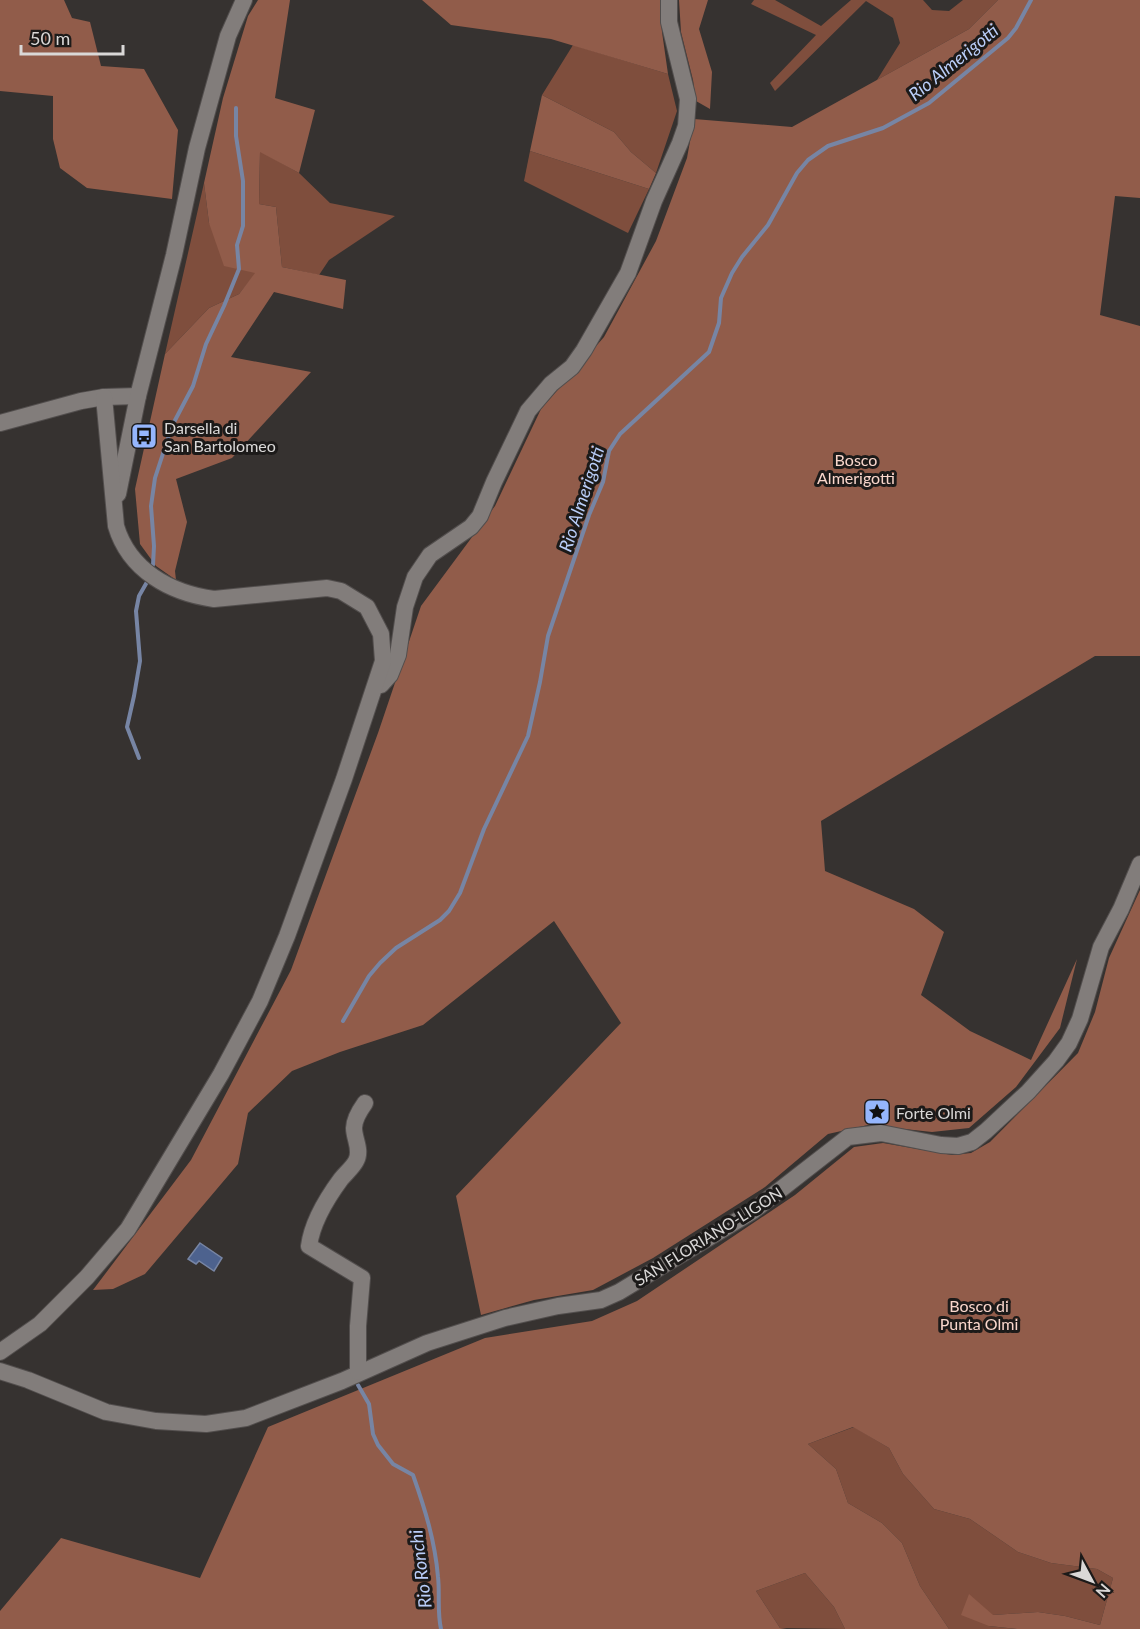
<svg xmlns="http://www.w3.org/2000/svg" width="1140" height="1629" font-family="Lato,sans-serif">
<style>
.green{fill:#7f4e3d}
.forest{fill:#915c4a}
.water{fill:#4d628e;stroke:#7785a4;stroke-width:1.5}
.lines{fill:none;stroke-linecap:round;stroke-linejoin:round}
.stream{stroke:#7785a4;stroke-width:4}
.minor-casing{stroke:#524e4d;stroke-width:18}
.minor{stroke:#827d7b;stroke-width:16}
.labels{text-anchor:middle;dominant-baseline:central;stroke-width:6;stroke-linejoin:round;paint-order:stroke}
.poi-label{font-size:16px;fill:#dad8d7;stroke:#1c1a19;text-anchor:start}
.park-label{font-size:16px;fill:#fad7cc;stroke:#1c1a19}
.street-label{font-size:16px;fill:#dad8d7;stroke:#1c1a19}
.water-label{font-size:18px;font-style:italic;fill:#bacef9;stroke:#1c1a19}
</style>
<rect width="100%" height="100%" fill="#363230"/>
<g class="green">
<path d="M754,0h21l46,26 30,-26h72l9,10 17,1 14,-11h35l-29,29 -92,51 23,-37 -7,-25 -27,-17 -91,90 -5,-8 46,-48 -65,-31z"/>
<path d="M573,45l95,29 9,37 -21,62 -25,-21 -17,-20 -72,-37z"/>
<path d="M260,151l39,22 31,30 65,13 -66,44 -10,15 -37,-8 -6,-60 -17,-3z"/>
<path d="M530,151l119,38 -21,44 -104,-52z"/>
<path d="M204,183l5,40 47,50 -17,21 -30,14 -44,46z"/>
<path d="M854,1427l35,21 14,26 31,35 36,10 48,33 33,11 46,6 16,9 -13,47 -35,-9 -27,-4 -45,3 -4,11 28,3h-68l-29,-43 -18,-43 -20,-20 -34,-20 -12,-34 -28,-25z"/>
<path d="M805,1573l29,34 11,22 -65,-1 -24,-37z"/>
</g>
<g class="forest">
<path d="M0,0h64l8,18 18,4 11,44 43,3 34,61 -6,69 -85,-11 -27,-20 -7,-29v-43l-53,-5z"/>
<path d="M258,0h32l-15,98 40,12 -16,63 -39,-21 -1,52 17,3 6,60 64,13 -3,29 -69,-17 -43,65 80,15 -79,86 -56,21 11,43 -12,49 1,9 -20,-14 -16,-22 -5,-55 30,-135 44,-46 30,-14 16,-21 -31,-7 -15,-43 -5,-40 19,-85 25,-82z"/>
<path d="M422,0h238l2,32 6,42 -117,-35 -100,-14z"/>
<path d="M679,0h29l-9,29 13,43 -2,37 -14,-8 -3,-21 -12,-48z"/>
<path d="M998,0h142v198l-25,-2 -15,119 40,11v330h-45l-274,165 4,50 89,38 30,23 -23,63 49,36 61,29 46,-101 -17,69 -44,59 -47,41 -37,4 -64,-7 -40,9 -63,53 -112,71 -60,32 -59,10 -53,15 -25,-119 165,-173 -67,-102 -131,104 -83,27 -48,19 -44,42 -10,51 -93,110 -32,15 -20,1 98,-130 100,-190 87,-237 43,-127 74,-100 46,-97 63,-72 52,-96 31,-83 7,-39 98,8 177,-98z"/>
<path d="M542,95l72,37 17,20 25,21 -7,16 -119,-38z"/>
<path d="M1140,890v739h-123l-28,-3 -28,-11 8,-21 24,21 45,-3 27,4 35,9 13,-47 -16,-9 -46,-6 -33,-11 -48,-33 -36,-10 -31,-35 -14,-26 -36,-21 -45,17 28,25 12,34 34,20 20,20 18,43 29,43h-104l-11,-22 -29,-34 -49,18 24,37 7,1h-787v-18l61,-73 139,40 68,-151 217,-89 107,-17 45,-20 158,-106 59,-48 29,-4 69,12 19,-2 19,-11 88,-89 17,-41 14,-54z"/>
</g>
<path class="water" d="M200,1243l22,15 -8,13 -15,-10 -3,3 -8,-5z"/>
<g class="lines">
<g class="stream">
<path d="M153,565l1,-19 -3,-40 4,-28 17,-52 21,-40 13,-42 18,-38 15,-37 -2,-24 6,-19v-45l-7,-45v-28"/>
<path d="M139,758l-12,-31 7,-31 6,-35 -4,-50 3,-15 8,-14"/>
<path d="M343,1021l26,-45 11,-13 16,-15 44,-28 9,-9 11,-18 24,-64 44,-93 12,-54 8,-46 41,-121 14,-33 6,-31 11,-17 89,-82 10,-29 2,-25 11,-25 10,-16 26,-32 29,-52 11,-13 20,-14 55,-18 46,-25 79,-65 8,-10 15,-28"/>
<path d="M358,1385l11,19 4,30 5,11 15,19 20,11c12,34 22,66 25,102 2,17 -1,34 3,52"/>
</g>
<defs>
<g id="minor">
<path d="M0,423l81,-22 23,-4 34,-1"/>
<path d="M118,494l20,-98 36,-141 23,-107 31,-112 16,-36"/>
<path d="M381,685l9,-10 8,-20 7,-48 10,-30 15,-22 41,-28 9,-11 14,-34 34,-71 23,-27 21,-17 12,-17 44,-77 26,-72 26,-58 6,-17 2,-27 -19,-77v-22"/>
<path d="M0,1352l40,-28 47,-47 41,-48 93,-155 39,-73 27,-65 57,-157 39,-118 -2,-27 -14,-27 -26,-16 -14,-3 -113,11c-44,-6 -85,-29 -98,-73l-12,-129"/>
<path d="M0,1371l28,9 78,32 50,9 50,3 40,-6 96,-37 85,-38 78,-25 53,-12 43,-6 18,-8 134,-81 95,-74 33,-4 60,12 17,1 14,-4 14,-11 42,-39 28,-31 13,-18 11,-24 21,-72 20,-38 19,-45"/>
<path d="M358,1372v-46l4,-48 -53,-32c3,-23 18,-48 32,-67 5,-6 12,-12 15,-18 6,-11 -2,-22 -2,-33 0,-9 6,-18 11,-25"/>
</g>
</defs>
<use href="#minor" class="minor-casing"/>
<use href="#minor" class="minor"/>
</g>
<defs>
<symbol id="bus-square" viewBox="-11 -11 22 22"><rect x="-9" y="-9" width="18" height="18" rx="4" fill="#95b6fd" stroke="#1c1a19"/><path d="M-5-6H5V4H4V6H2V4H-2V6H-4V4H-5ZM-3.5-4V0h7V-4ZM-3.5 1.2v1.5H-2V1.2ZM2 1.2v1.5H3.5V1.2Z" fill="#111"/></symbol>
<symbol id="sight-square" viewBox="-11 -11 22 22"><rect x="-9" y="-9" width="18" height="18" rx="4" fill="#95b6fd" stroke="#1c1a19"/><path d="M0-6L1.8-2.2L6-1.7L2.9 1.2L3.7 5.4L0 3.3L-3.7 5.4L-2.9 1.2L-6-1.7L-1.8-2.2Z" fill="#111"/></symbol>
</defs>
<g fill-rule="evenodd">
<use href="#bus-square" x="129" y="421" width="30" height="30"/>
<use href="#sight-square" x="862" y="1097" width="30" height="30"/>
</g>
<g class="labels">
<g class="poi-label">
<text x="164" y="427">Darsella di<tspan x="164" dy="18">San Bartolomeo</tspan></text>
<text x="896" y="1112">Forte Olmi</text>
</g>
<g class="park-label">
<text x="856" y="459">Bosco<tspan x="856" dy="18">Almerigotti</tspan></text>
<text x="979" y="1305">Bosco di<tspan x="979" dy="18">Punta Olmi</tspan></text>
</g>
<g class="street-label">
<text transform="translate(708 1236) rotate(-32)">SAN FLORIANO-LIGON</text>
</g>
<g class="water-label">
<text transform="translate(953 62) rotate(-39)">Rio Almerigotti</text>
<text transform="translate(581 499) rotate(-72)">Rio Almerigotti</text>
<text transform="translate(420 1569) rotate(-97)">Rio Ronchi</text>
</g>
</g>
<g transform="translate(1092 1581) rotate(131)" stroke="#1c1a19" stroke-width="4.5" paint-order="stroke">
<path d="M0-4.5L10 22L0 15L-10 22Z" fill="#dad8d7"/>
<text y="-9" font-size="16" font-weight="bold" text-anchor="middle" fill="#dad8d7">N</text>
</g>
<path d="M21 45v9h102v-9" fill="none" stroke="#dad8d7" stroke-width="3"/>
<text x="30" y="45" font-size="18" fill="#dad8d7" stroke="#1c1a19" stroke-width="4.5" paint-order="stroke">50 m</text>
</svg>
